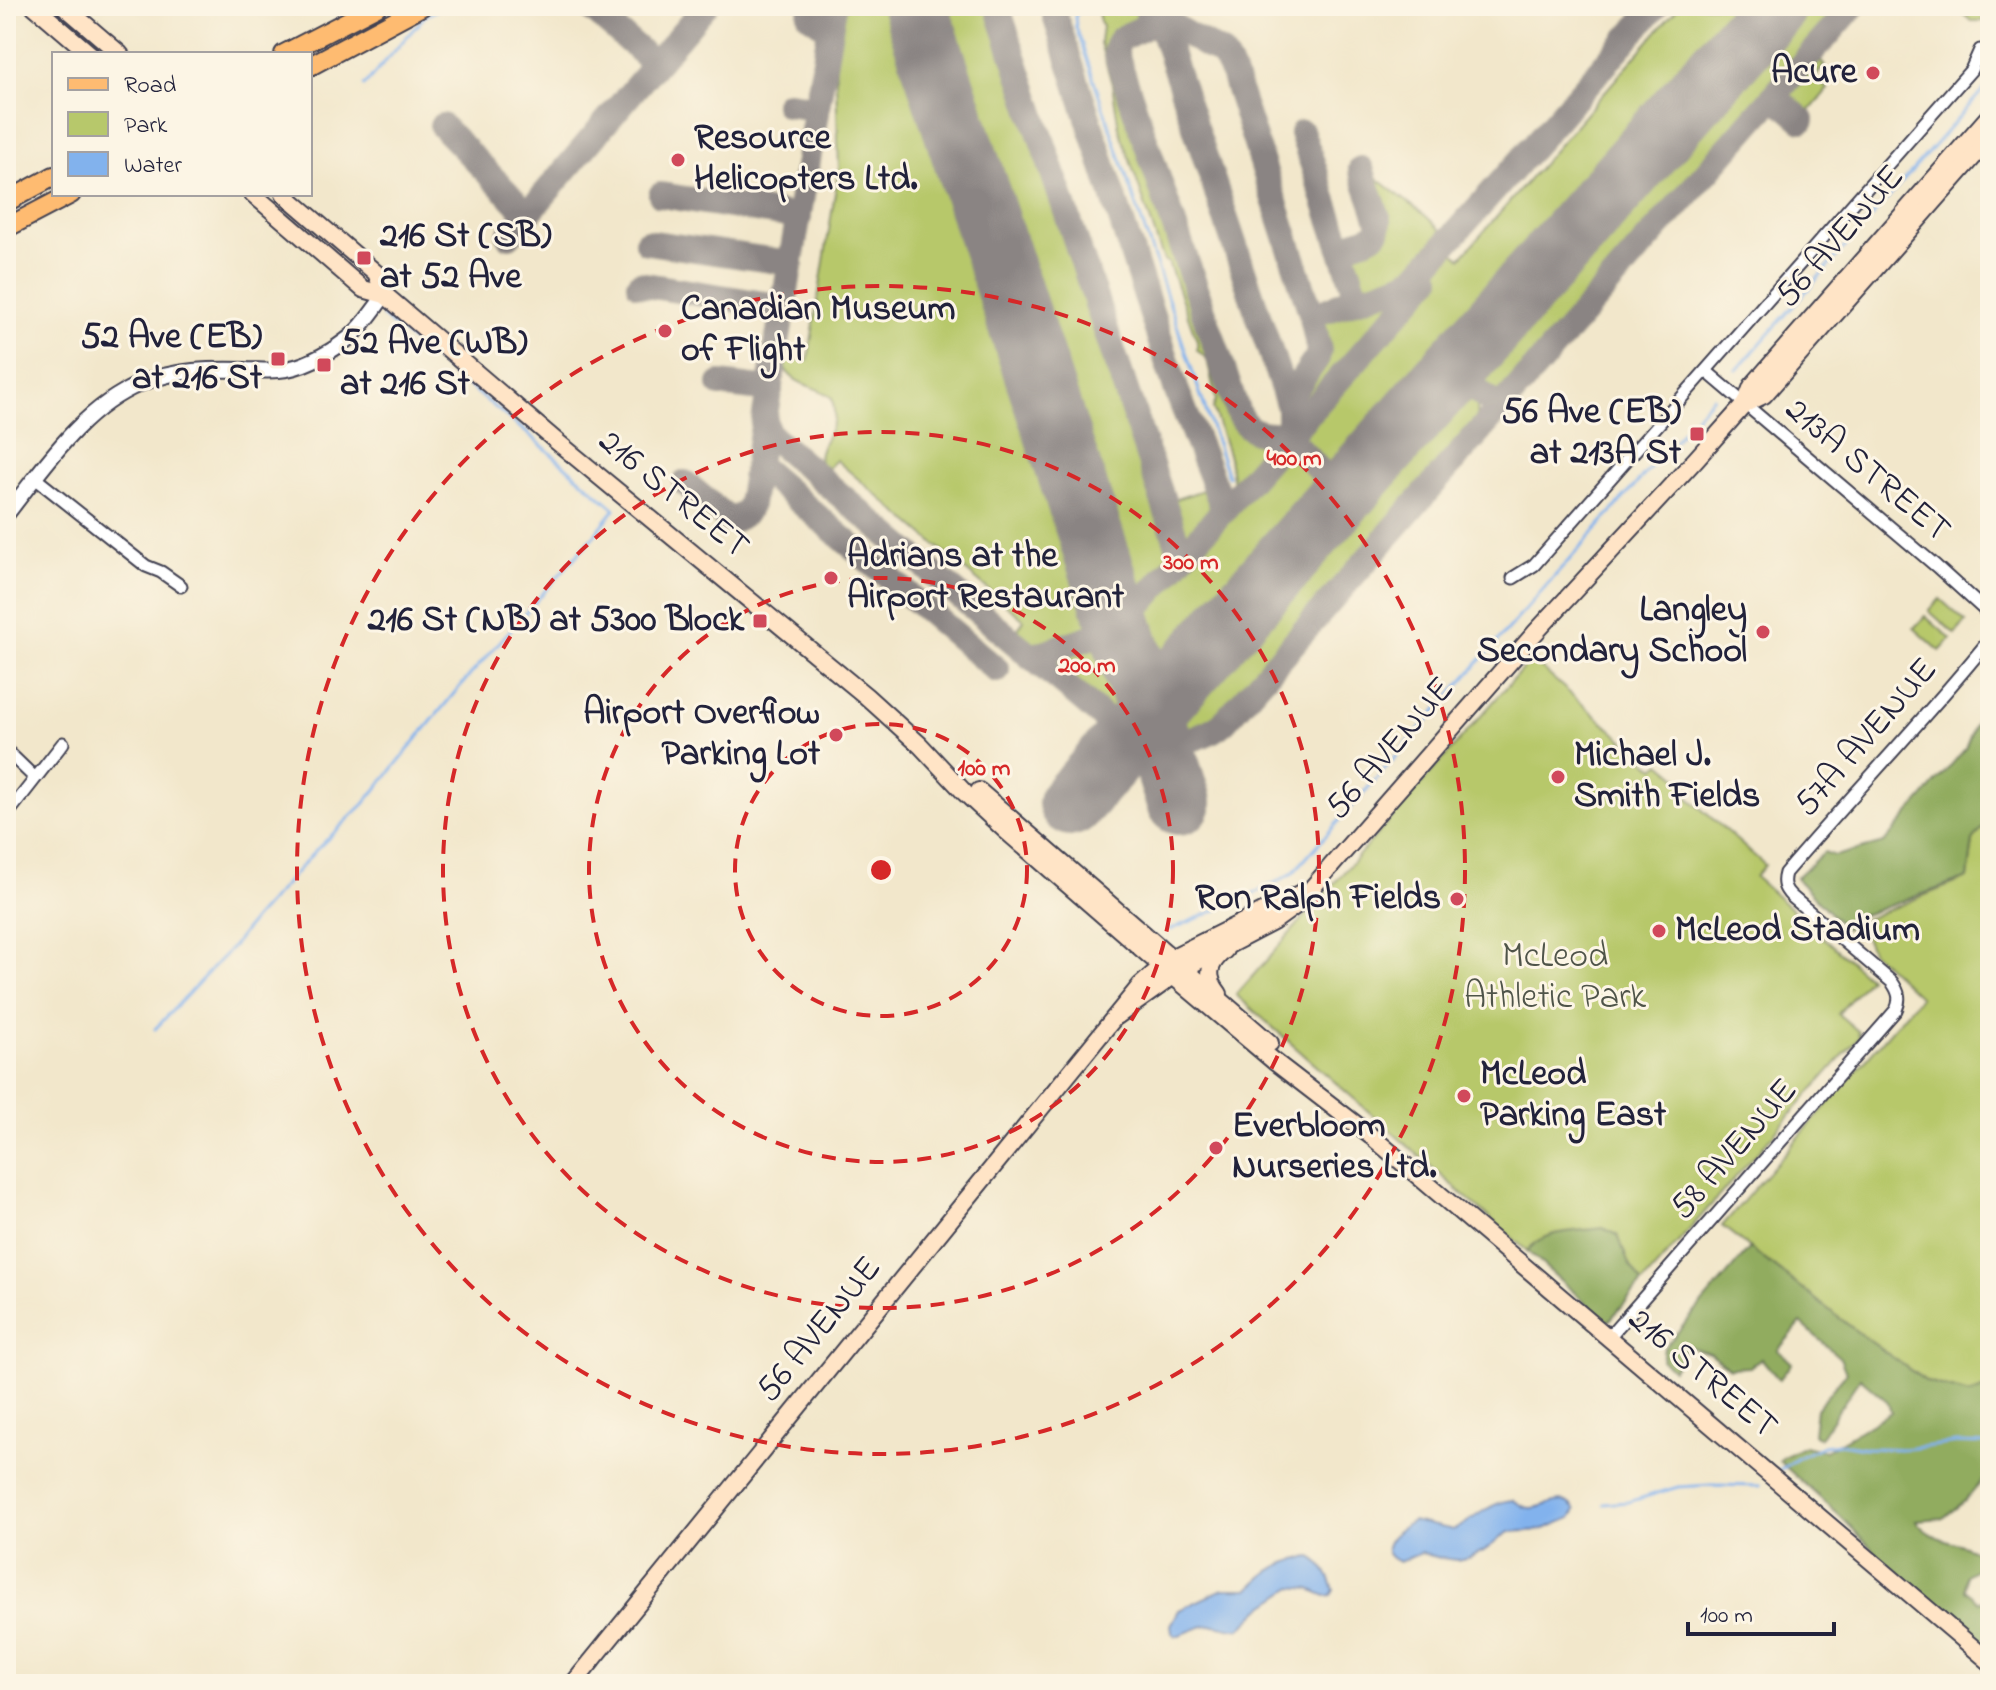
<svg xmlns="http://www.w3.org/2000/svg" width="1996" height="1690" font-family="'Indie Flower',sans-serif">
<style>
.green{fill:#b7c86b;stroke:#6c7553;stroke-width:2}
.forest{fill:#91ac5f;stroke:#5a674d;stroke-width:2}
.water{fill:#82b2ed;stroke:#526a94;stroke-width:2}
.lines{fill:none;stroke-linecap:round;stroke-linejoin:round}
.stream{stroke:#82b2ed;stroke-width:3}
.taxiway{stroke:#8a8483;stroke-width:26}
.runway{stroke:#8a8483;stroke-width:66}
.minor-casing{stroke:#414051;stroke-width:15}
.tertiary-casing{stroke:#414051;stroke-width:18}
.secondary-casing{stroke:#414051;stroke-width:20}
.primary-casing{stroke:#414051;stroke-width:22}
.minor{stroke:#fff;stroke-width:11}
.tertiary{stroke:#fff;stroke-width:14}
.secondary{stroke:#ffe4c6;stroke-width:16}
.primary{stroke:#febb71;stroke-width:18}
.ring{fill:none;stroke:#d62828;stroke-width:4;stroke-dasharray:14 10}
.poi-dot{fill:#d1495b;stroke:#fcf5e5;stroke-width:3}
.labels{text-anchor:middle;dominant-baseline:central;stroke-width:6;stroke-linejoin:round;paint-order:stroke}
.poi-label{font-size:36px;font-weight:bold;fill:#22223b;stroke:#fcf5e5;text-anchor:start}
.street-label{font-size:36px;fill:#22223b;stroke:#fcf5e5}
.park-label{font-size:36px;fill:#4f5449;stroke:#fcf5e5}
.centre{fill:#d62828;stroke:#fcf5e5;stroke-width:4}
.ring-label{font-size:24px;text-anchor:middle;font-weight:bold;fill:#d62828;stroke:#fcf5e5;stroke-width:6;stroke-linejoin:round;paint-order:stroke}
</style>
<rect width="100%" height="100%" fill="#fcf5e5"/>
<filter id="ink" filterUnits="userSpaceOnUse"><feTurbulence type="fractalNoise" baseFrequency=".0125" numOctaves="2"/><feDisplacementMap in="SourceGraphic" scale="16" xChannelSelector="R" yChannelSelector="G"/><feConvolveMatrix kernelMatrix="1 2 1 2 8 2 1 2 1" color-interpolation-filters="sRGB"/></filter>
<filter id="wash" filterUnits="userSpaceOnUse"><feTurbulence type="fractalNoise" baseFrequency=".006" numOctaves="4" result="noise"/><feDisplacementMap in="SourceGraphic" scale="32" xChannelSelector="R" yChannelSelector="G"/><feGaussianBlur stdDeviation="1.8" result="paint"/><feColorMatrix in="noise" values="0 0 0 0 0 0 0 0 0 0 0 0 0 0 0 0 0 1.4 0 .05"/><feComposite in="paint" operator="in"/></filter>
<g filter="url(#wash)">
<rect width="100%" height="100%" fill="#f2e7cb"/>
<g class="green">
<path d="M843,6h54l208,620 -70,24 -20,-17 9,-13 -188,-160 -11,11c-16,-16 7,-36 9,-53 1,-7 -1,-14 -2,-20 -16,-14 -36,-10 -48,-31l2,-9 22,3 31,-193 -4,-115z"/>
<path d="M932,6h61l184,550 -46,49z"/>
<path d="M1099,6h40l4,7 -4,12c-12,8 -23,10 -27,26l124,368c16,22 21,13 42,22l-44,50 -5,-34 -16,-49 3,-8 -9,-41 -10,-9v-9l-29,-79 -4,-1 -45,-133 -7,-44 -12,-41 2,-17 -3,-8z"/>
<path d="M1679,6h72l-413,469h-5l-31,-33 -6,-35 5,-15 25,-37 1,-6 -7,-27 5,-5 88,-32 35,-37 13,10z"/>
<path d="M1797,6h50l-340,385 -20,2 -7,-6 -3,-17z"/>
<path d="M1954,6h36v19l-7,-4h-12z"/>
<path d="M1819,60l6,5 -9,11v3l12,10 -20,24 -7,1 -17,-16z"/>
<path d="M1374,176l53,41 20,19 -39,42 -44,16 -15,-44 29,-12 10,-11 -1,-17z"/>
<path d="M1470,397l7,8 1,20 -263,299 -31,8h-10l-5,-13 283,-321z"/>
<path d="M1286,450l8,1 31,34v7l-169,189 -20,-62z"/>
<path d="M1209,488l9,22 -24,26 -5,1 -11,-8 -8,-28z"/>
<path d="M1940,599l26,23 -11,12 -26,-23z"/>
<path d="M1925,616l26,23 -11,12 -26,-23z"/>
<path d="M1109,638l23,72 -6,8 -7,4 -74,-64z"/>
<path d="M1531,659l124,109 6,-5 25,21 -5,7 84,74 -10,12 114,101 -31,36 21,18 -1,2 2,2 -252,286 -372,-327z"/>
<path d="M1990,818v569l-21,7 -42,-12 -67,-48 -138,-108 198,-229 -49,-46 -13,-29 110,-44 5,-37z"/>
</g>
<g class="forest">
<path d="M1987,693l3,1v124l-17,23 -5,37 -105,37 -18,14 -49,-51 28,-26 11,4 49,-13 81,-94z"/>
<path d="M1603,1228l15,7 10,27 14,21 -34,39 -81,-71c19,-23 49,-19 76,-23z"/>
<path d="M1750,1248l110,86 67,48 42,12 21,-7v95l-8,-1 -17,20 -22,17 -27,2c11,18 33,20 51,27 8,3 15,9 22,14l-23,14 -1,15 15,12 10,-8v44l-8,8 -101,-88 -40,-41 -62,-56 4,-4 22,-11 20,5 66,-39 -4,-11 -27,-23 -40,60 -7,-4 3,-25 30,-36 -6,-15 -39,-35 -23,27 14,13 -13,17 -18,-22 -11,9 -21,1 -20,-15 -22,-7 -14,23 -11,-8 2,-13z"/>
</g>
<g class="water">
<path d="M1513,1500c4,2 8,5 12,7 17,6 37,-18 51,3l-5,8 -29,12 -33,2 -25,19 -14,6 -13,3 -17,-2 -19,-5 -22,9c-28,-12 -1,-32 13,-41l42,9c20,-10 35,-28 59,-30z"/>
<path d="M1311,1557c13,6 19,20 23,33l-3,5 -5,1 -16,-7 -17,-2 -30,20 -23,22c-10,1 -16,-3 -26,-4 -14,-1 -25,8 -38,11l-4,-3 -1,-8 8,-15 44,-21h26c21,-21 33,-28 62,-32z"/>
</g>
<g class="lines">
<g class="stream">
<path d="M1085,6l-10,10 1,11 152,449"/>
<path d="M364,86l60,-69 20,-11"/>
<path d="M1737,370l253,-288"/>
<path d="M1170,930l86,-37 37,-20 420,-476"/>
<path d="M155,1029l78,-83 20,-26 63,-70 48,-46 92,-113 137,-154 22,-28 -82,-71 -150,-121"/>
<path d="M1780,1470l21,-14 22,-10 17,-2 26,4 39,1 52,-6 33,1"/>
<path d="M1604,1504l24,-2 50,-15 34,-2 48,1"/>
</g>
<g class="taxiway">
<path d="M588,6l67,58"/>
<path d="M812,6l-2,9 20,14"/>
<path d="M997,6l185,551"/>
<path d="M1057,6l-2,10 121,373 48,121"/>
<path d="M1147,6c9,36 -33,18 -31,48l122,359c10,21 26,22 47,21l58,61"/>
<path d="M1154,13l9,19 126,375"/>
<path d="M1774,96l28,24"/>
<path d="M787,104l30,4"/>
<path d="M442,126l85,87"/>
<path d="M1302,133l41,121"/>
<path d="M661,195l138,22"/>
<path d="M509,236l196,-230"/>
<path d="M647,242l144,21"/>
<path d="M639,284l145,23"/>
<path d="M1337,306l12,-6 6,-10 -12,-36c6,-20 37,-7 36,-34l-18,-51"/>
<path d="M1328,310l75,-26 14,-8 79,-88 160,-182"/>
<path d="M1453,370l46,39"/>
<path d="M720,384l50,6"/>
<path d="M765,421l2,11 7,7 357,302c24,11 77,-2 95,-21l627,-714"/>
<path d="M1285,440l144,-162"/>
<path d="M757,465l240,205"/>
<path d="M685,483l43,36 6,1 12,-8 4,-8 84,-498"/>
<path d="M1031,657l90,-30 162,-185 6,-15v-20l3,-13 25,-36 2,-8 -8,-37 -78,-239 -8,-15 -5,-6 -42,-24 -29,-23"/>
</g>
<g class="runway">
<path d="M915,6l264,796"/>
<path d="M1071,803l703,-797"/>
</g>
</g>
</g>
<g filter="url(#ink)">
<g class="lines">
<defs>
<g id="minor">
<path d="M1706,371l230,195 54,49"/>
<path d="M35,478l111,88 15,6 20,14"/>
<path d="M1513,578l21,-13 437,-495 9,-20"/>
<path d="M6,750l29,28"/>
<path d="M6,816l57,-73"/>
<path d="M1609,1337l287,-327c5,-11 3,-18 -4,-28l-101,-86c-7,-7 -9,-13 -6,-23 67,-79 140,-153 205,-234"/>
</g>
<path id="tertiary" d="M6,515c39,-49 75,-106 134,-131 35,-15 70,-15 108,-14 10,0 21,1 31,0 21,-1 49,-16 66,-29 16,-11 28,-31 40,-46"/>
<g id="secondary">
<path d="M34,6l56,48"/>
<path d="M64,6l56,48"/>
<path d="M253,194l110,95 22,6 170,145 311,256 54,49 45,48 40,37 168,146 102,86 96,74 619,526"/>
<path d="M284,194l92,79 9,22"/>
<path d="M1745,404l19,-9 226,-257"/>
<path d="M979,791l291,252"/>
<path d="M1219,994c-14,-18 -11,-30 6,-44"/>
<path d="M1117,1016l66,-47 90,-47 25,-18 237,-271 161,-174 49,-55 7,-18 238,-271"/>
<path d="M573,1684l567,-698 31,-28 130,-65"/>
</g>
<g id="primary">
<path d="M284,54l93,-48"/>
<path d="M310,66l112,-60"/>
<path d="M6,202l48,-26"/>
<path d="M6,228l65,-34"/>
</g>
</defs>
<use href="#minor" class="minor-casing"/>
<use href="#tertiary" class="tertiary-casing"/>
<use href="#secondary" class="secondary-casing"/>
<use href="#primary" class="primary-casing"/>
<use href="#minor" class="minor"/>
<use href="#tertiary" class="tertiary"/>
<use href="#secondary" class="secondary"/>
<use href="#primary" class="primary"/>
</g>
</g>
<g class="ring">
<circle cx="881" cy="870" r="146"/>
<circle cx="881" cy="870" r="292"/>
<circle cx="881" cy="870" r="438"/>
<circle cx="881" cy="870" r="584"/>
</g>
<g class="poi-dot">
<circle cx="1873" cy="73" r="8"/>
<circle cx="678" cy="160" r="8"/>
<rect x="356" y="250" width="16" height="16" rx="4"/>
<circle cx="665" cy="331" r="8"/>
<rect x="270" y="351" width="16" height="16" rx="4"/>
<rect x="316" y="357" width="16" height="16" rx="4"/>
<rect x="1689" y="426" width="16" height="16" rx="4"/>
<circle cx="831" cy="578" r="8"/>
<rect x="752" y="613" width="16" height="16" rx="4"/>
<circle cx="1763" cy="632" r="8"/>
<circle cx="836" cy="735" r="8"/>
<circle cx="1558" cy="777" r="8"/>
<circle cx="1457" cy="899" r="8"/>
<circle cx="1659" cy="931" r="8"/>
<circle cx="1464" cy="1096" r="8"/>
<circle cx="1216" cy="1148" r="8"/>
</g>
<g class="labels">
<g class="poi-label">
<text x="1857" y="73" text-anchor="end">Acure</text>
<text x="694" y="139">Resource<tspan x="694" dy="41">Helicopters Ltd.</tspan></text>
<text x="380" y="237">216 St (SB)<tspan x="380" dy="41">at 52 Ave</tspan></text>
<text x="681" y="310">Canadian Museum<tspan x="681" dy="41">of Flight</tspan></text>
<text x="262" y="338" text-anchor="end">52 Ave (EB)<tspan x="262" dy="41">at 216 St</tspan></text>
<text x="340" y="344">52 Ave (WB)<tspan x="340" dy="41">at 216 St</tspan></text>
<text x="1681" y="413" text-anchor="end">56 Ave (EB)<tspan x="1681" dy="41">at 213A St</tspan></text>
<text x="847" y="557">Adrians at the<tspan x="847" dy="41">Airport Restaurant</tspan></text>
<text x="1747" y="611" text-anchor="end">Langley<tspan x="1747" dy="41">Secondary School</tspan></text>
<text x="744" y="621" text-anchor="end">216 St (NB) at 5300 Block</text>
<text x="820" y="714" text-anchor="end">Airport Overflow<tspan x="820" dy="41">Parking Lot</tspan></text>
<text x="1574" y="756">Michael J.<tspan x="1574" dy="41">Smith Fields</tspan></text>
<text x="1441" y="899" text-anchor="end">Ron Ralph Fields</text>
<text x="1675" y="931">McLeod Stadium</text>
<text x="1480" y="1075">McLeod<tspan x="1480" dy="41">Parking East</tspan></text>
<text x="1232" y="1127">Everbloom<tspan x="1232" dy="41">Nurseries Ltd.</tspan></text>
</g>
<g class="street-label">
<text transform="translate(1841 237) rotate(-49)">56 AVENUE</text>
<text transform="translate(1867 471) rotate(40)">213A STREET</text>
<text transform="translate(673 495) rotate(39)">216 STREET</text>
<text transform="translate(1867 738) rotate(-49)">57A AVENUE</text>
<text transform="translate(1391 749) rotate(-49)">56 AVENUE</text>
<text transform="translate(1735 1150) rotate(-49)">58 AVENUE</text>
<text transform="translate(820 1330) rotate(-51)">56 AVENUE</text>
<text transform="translate(1702 1374) rotate(40)">216 STREET</text>
</g>
<g class="park-label">
<text x="1555" y="957">McLeod<tspan x="1555" dy="41">Athletic Park</tspan></text>
</g>
</g>
<circle cx="881" cy="870" r="12" class="centre"/>
<g class="ring-label">
<text x="1294" y="465">400 m</text>
<text x="1191" y="569">300 m</text>
<text x="1087" y="672">200 m</text>
<text x="984" y="775">100 m</text>
</g>
<rect width="1996" height="1690" fill="none" stroke="#fcf5e5" stroke-width="32"/>
<rect x="52" y="52" width="260" height="144" fill="#fcf5e5" stroke="#a5a1a1" stroke-width="2"/>
<rect x="68" y="78" width="40" height="12" fill="#febb71" stroke="#a5a1a1" stroke-width="2"/>
<text x="124" y="92" font-size="24" fill="#22223b">Road</text>
<rect x="68" y="112" width="40" height="24" fill="#b7c86b" stroke="#a5a1a1" stroke-width="2"/>
<text x="124" y="132" font-size="24" fill="#22223b">Park</text>
<rect x="68" y="152" width="40" height="24" fill="#82b2ed" stroke="#a5a1a1" stroke-width="2"/>
<text x="124" y="172" font-size="24" fill="#22223b">Water</text>
<path d="M1688 1622v12h146v-12" fill="none" stroke="#22223b" stroke-width="4"/>
<text x="1700" y="1622" font-size="24" fill="#22223b" stroke="#fcf5e5" stroke-width="6" paint-order="stroke">100 m</text>
</svg>
